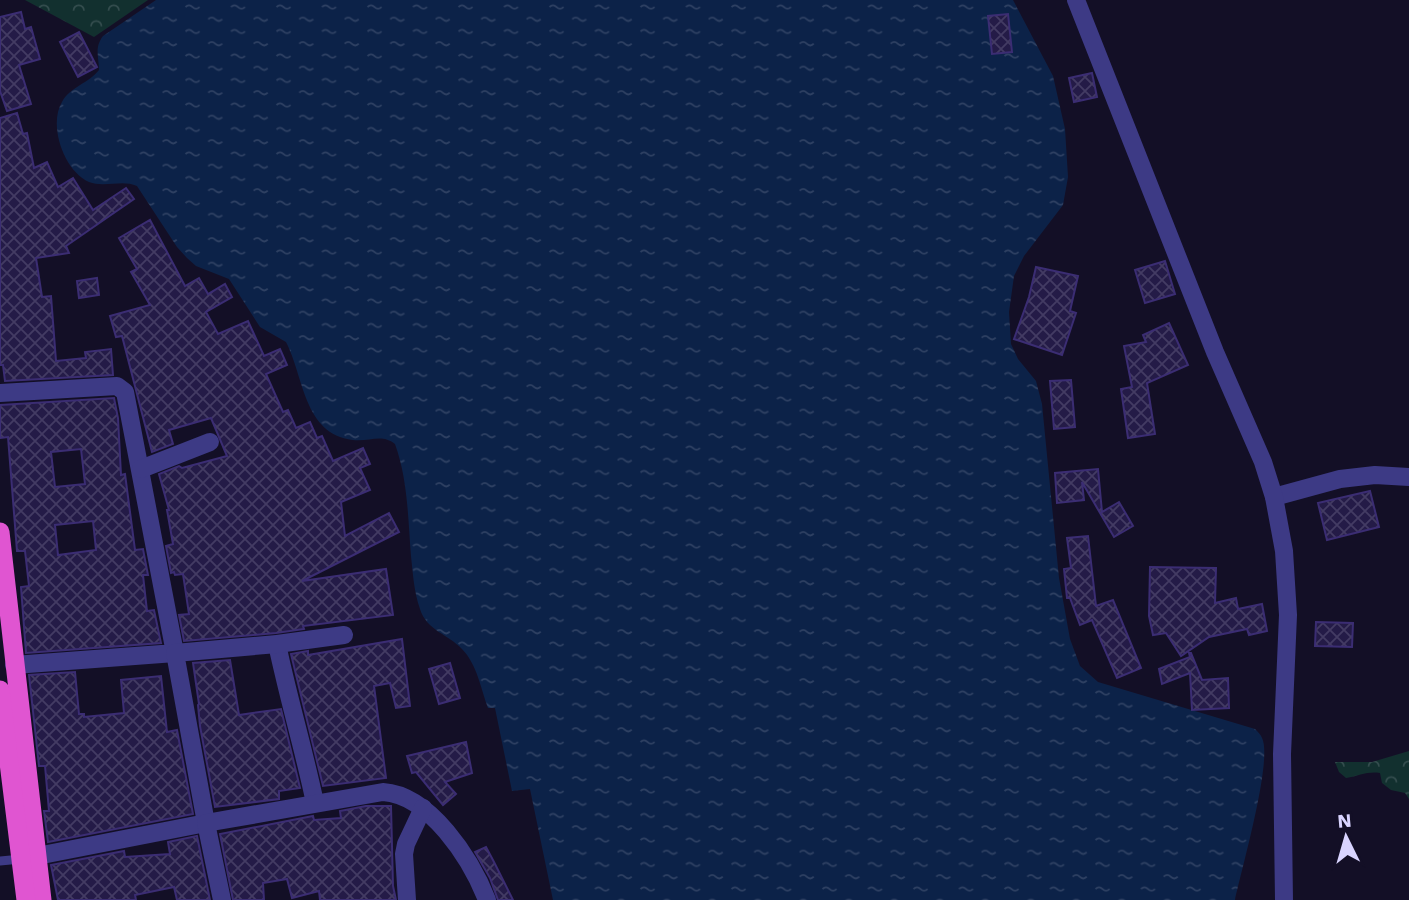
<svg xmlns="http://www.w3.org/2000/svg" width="1409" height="900" font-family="'Work Sans',sans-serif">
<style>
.forest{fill:url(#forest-crowns)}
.water{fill:url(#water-ripples)}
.building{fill:url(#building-cross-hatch);stroke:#3b2d73;stroke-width:2;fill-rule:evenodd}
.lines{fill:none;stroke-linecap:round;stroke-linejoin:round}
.service{stroke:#3d3a85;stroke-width:9}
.minor{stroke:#3d3a85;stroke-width:18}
.tertiary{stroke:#3d3a85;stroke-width:18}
.trunk{stroke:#e055d1;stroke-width:19}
</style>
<defs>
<pattern id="forest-crowns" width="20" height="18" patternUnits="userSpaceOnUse" patternTransform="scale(1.75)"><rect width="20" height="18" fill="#12302f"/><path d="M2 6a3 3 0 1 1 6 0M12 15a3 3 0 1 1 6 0" fill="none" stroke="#344d4e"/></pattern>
<pattern id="water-ripples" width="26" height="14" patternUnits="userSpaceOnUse" patternTransform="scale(1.75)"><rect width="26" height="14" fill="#0c2248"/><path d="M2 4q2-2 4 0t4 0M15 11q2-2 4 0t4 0" fill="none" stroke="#2f4163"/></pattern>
<pattern id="building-cross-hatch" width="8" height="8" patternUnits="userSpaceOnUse" patternTransform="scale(1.75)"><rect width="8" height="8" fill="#241b47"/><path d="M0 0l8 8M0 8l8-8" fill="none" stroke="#433b63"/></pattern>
</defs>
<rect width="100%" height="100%" fill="#130f26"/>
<g class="forest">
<path d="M25,0h123l-54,37z"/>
<path d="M1409,751v48l-4,-6 -14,-3 -9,-7 -2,-10c-13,-2 -21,3 -34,5l-7,-6 -4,-10h37z"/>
</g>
<path class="water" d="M156,0h857l40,76 12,53 3,48 -5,28 -39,51 -10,20 -5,36 2,32 7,15 18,22 6,23 17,174 11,61 10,27 18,16 157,47c3,3 6,6 7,9 11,22 -21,133 -27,162h-682l-23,-111 -18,2 -17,-83h-7c-7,-19 -11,-44 -26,-59 -14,-15 -35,-18 -42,-40 -6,-17 -7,-35 -9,-53 -3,-37 -3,-76 -16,-112 -13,-11 -26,-2 -42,-4 -50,-6 -49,-64 -67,-98l-26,-15 -31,-48 -33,-13 -9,-8 -10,-11 -40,-61c-15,-7 -32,2 -48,-4 -25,-11 -41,-57 -27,-80 8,-15 27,-19 37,-32 0,-13 -5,-22 4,-34z"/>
<g class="building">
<path d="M21,12l4,17 6,-2 9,32 -21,6 12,39 -24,7 -7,-20v-74z"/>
<path d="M1008,14l4,38 -20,2 -4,-38z"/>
<path d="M79,32l18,35 -19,10 -18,-35z"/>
<path d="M1092,73l5,24 -23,5 -5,-24z"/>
<path d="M17,113l6,21 4,-1 7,35 13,-6 11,25 15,-9 20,32 33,-22 8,11 -68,47 3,7 -33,5 6,39 9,-1 5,65 30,-3 -1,-6 26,-3 2,26 -108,6 -2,-16h-3v-247z"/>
<path d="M150,220l35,66 14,-8 9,16 17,-10 7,13 -26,15 12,22 30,-13 16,35 16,-7 7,16 -21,9 17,38 5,-2 8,18 14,-6 7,16 5,-2 11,25 30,-13 7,16 -10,4 10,22 -29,12 4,34 44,-23 10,19 -97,49 84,-12 7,46 -90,11 1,3 -28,4 -92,8 -5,-26 10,-1 -6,-40 -8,1 -1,-3 -3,1 -5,-27 7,-2 -6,-34h2l-10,-36 20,-8 3,2 45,-12 -16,-38 -42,12 4,14 -21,8 -30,-116 -6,1 -6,-21 40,-11 -19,-33 6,-3 -18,-31z"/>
<path d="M1165,261l10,33 -30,9 -10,-33z"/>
<path d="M1036,267l42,9 -8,35 6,2 -14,42 -48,-16 15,-42z"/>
<path d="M97,278l2,17 -20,3 -2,-17z"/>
<path d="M1169,323l19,42 -41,18 8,51 -27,4 -7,-49 11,-2 -8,-41 22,-4 -3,-7z"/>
<path d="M1071,380l4,47 -21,2 -4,-48z"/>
<path d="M114,398l4,20 3,57 4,-1 10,76 8,-1 5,26h-5l4,36 7,-1 7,33 -135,10 -5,-66 8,-1 -4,-35h-8l-9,-114 -8,1v-33zM81,449l4,35 -30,3 -4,-35zM93,521l3,29 -38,5 -3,-30z"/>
<path d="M1098,469l4,43 17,-10 14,24 -19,11 -32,-55 2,18 -27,3 -2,-30z"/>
<path d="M1370,491l9,36 -52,13 -9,-37z"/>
<path d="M1088,536l8,70 17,-6 28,68 -24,10 -25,-58 -12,5 -10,-27h-3l-3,-29 7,-1 -4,-30z"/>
<path d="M1150,567l66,1 -1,35 21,-5 2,11 24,-5 5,27 -18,4 -2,-6 -38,8 -28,19 -15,-23 -13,2 -4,-19z"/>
<path d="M1316,622l37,1 -1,24 -37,-1z"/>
<path d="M402,639l8,67 -14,2 -6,-25 -16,3 12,92 -63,8 -32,-132 17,-3v4z"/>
<path d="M1189,653h2l11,27 26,-2 1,30 -37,2 -2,-37 -28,11 -3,-15 31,-12z"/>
<path d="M230,660l9,55 42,-6 19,79 -21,3v8l-64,8 -15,-81 -2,-21 1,-1 -6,-41z"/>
<path d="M450,663l10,35 -21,6 -10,-35z"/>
<path d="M75,672l4,42h5v3l40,-4 -3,-33 40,-4 6,56 10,-2 16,84 -145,28 -4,-31h5l-4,-45h-6l-10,-91z"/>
<path d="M466,742l6,31 -27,9 11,12 -13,11 -27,-33 -4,1 -5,-17z"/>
<path d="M366,806h25l2,80 3,14h-76l-1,-9 -27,7 -5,-19 -24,4 1,17h-31l-13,-66 93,-18 1,4 27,-2 -1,-7z"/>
<path d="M197,836l13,64h-33l-3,-13 -39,8 1,5h-78l-7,-35 73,-14 1,6 45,-3 -2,-12z"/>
<path d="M486,847l8,15 19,38h-15l-8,-22 -15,-26z"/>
</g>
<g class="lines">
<path class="service" d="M0,861l21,-2"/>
<g class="minor">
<path d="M0,393l117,-7 8,6 50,261 -161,12"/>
<path d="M141,469l69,-27"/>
<path d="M1274,497l66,-18 35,-4 34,2"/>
<path d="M277,644c11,53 27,106 38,159"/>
<path d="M37,856l169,-33 -31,-170 102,-9 67,-9"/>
<path d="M222,900l-16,-77 177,-31c47,3 88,67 104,108"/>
<path d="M407,900l-3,-46 2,-10 17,-36"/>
</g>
<path class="tertiary" d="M1076,0l139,352 48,110 11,35 10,54 4,64 -6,139 2,146"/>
<g class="trunk">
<path d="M0,532l42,368"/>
<path d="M0,690l26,210"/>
</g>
</g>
<g transform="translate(1346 837) rotate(355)" stroke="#130f26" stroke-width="5" paint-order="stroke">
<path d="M0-5L12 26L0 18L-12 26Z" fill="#d9d4ff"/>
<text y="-10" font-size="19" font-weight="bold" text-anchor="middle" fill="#d9d4ff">N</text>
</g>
</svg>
